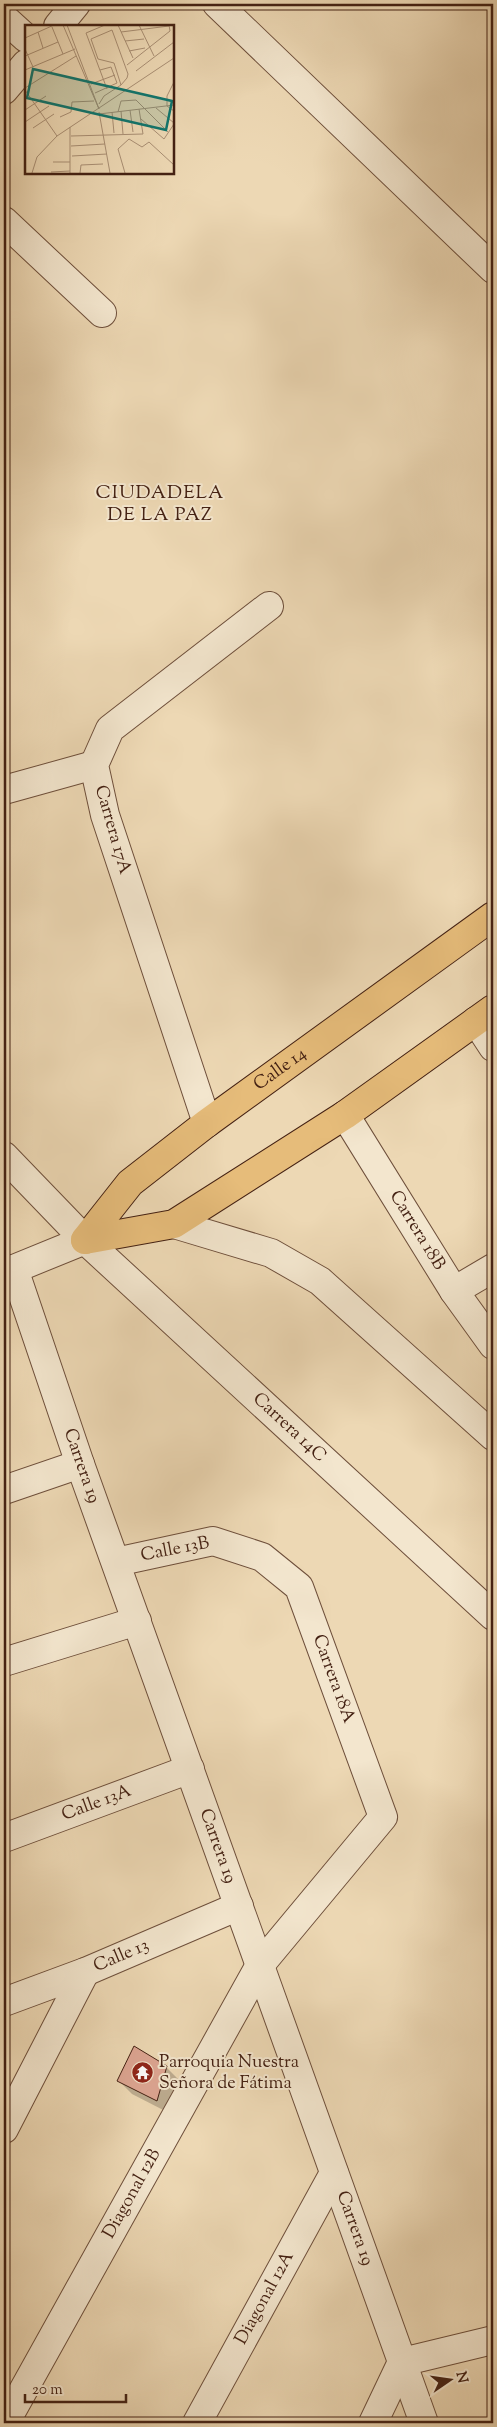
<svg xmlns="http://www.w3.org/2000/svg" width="497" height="2427" font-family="'Sorts Mill Goudy',serif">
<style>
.shadow{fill:#0003}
.building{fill:#dda592;stroke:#442113}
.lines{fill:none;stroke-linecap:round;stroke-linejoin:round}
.minor-casing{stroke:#6e4f3b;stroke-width:30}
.major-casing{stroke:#442113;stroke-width:30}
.minor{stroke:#f3e6ce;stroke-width:28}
.major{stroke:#e6bc7a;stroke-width:28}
.labels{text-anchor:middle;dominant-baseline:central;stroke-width:4;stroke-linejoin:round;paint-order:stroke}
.street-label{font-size:18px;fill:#442113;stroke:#f3e6ce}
.poi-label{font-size:18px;fill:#442113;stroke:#f3e6ce;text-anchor:start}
.neighbourhood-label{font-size:19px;letter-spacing:1px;fill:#442113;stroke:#f3e6ce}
.inset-road{fill:none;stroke:#a98f74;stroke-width:1}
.view{fill:#0f766e;fill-opacity:0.15;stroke:#0f766e;stroke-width:2.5}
.inset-edge{fill:none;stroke:#442113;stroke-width:2.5}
</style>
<rect width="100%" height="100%" fill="#edd8b4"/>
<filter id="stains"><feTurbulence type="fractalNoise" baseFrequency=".004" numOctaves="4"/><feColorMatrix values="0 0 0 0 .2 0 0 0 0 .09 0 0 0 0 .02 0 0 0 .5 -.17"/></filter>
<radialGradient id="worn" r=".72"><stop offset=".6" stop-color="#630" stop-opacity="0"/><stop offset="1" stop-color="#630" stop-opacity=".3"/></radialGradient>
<path class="shadow" d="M166,2067l14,14 -9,33 -39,-20 -14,-14z"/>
<path class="building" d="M134,2046l33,20 -10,35 -40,-20z"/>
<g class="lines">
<defs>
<g id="minor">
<path d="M217,4l276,265"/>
<path d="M4,18l22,20"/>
<path d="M58,26l18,-22"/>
<path d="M4,90l22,-26"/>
<path d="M4,221l98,92"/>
<path d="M4,790l90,-25"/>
<path d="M476,1021l17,26"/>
<path id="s1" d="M345,1115l109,176 39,54"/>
<path d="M207,1123l-102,-308 -11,-50 16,-36 159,-123"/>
<path id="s2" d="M4,1156l81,84 408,376"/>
<path d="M174,1224l97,29 49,28 173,155"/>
<path id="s3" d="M14,1269l66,195 344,959"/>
<path d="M4,1273l81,-33"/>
<path d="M454,1291l39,-23"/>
<path d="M4,1490l76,-26"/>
<path d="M4,1662l133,-41"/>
<path id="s4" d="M4,1838l186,-69"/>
<path id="s5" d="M4,2002l81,-30 154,-66"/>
<path d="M4,2129l81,-157"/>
<path id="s6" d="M5,2423l255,-458 123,-148 -84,-230 -37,-30 -49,-16 -97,21"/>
<path id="s7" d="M197,2423l137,-250"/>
<path d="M373,2423l29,-61 91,-22"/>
</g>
<g id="major">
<path id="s8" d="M85,1240l45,-57 77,-60 286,-207"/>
<path d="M85,1240l89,-16 171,-109 148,-106"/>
</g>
</defs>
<use href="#minor" class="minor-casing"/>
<use href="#major" class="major-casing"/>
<use href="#minor" class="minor"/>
<use href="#major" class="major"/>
</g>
<defs>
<symbol id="temple-disc" viewBox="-11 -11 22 22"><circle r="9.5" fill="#8f2418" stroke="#f3e6ce"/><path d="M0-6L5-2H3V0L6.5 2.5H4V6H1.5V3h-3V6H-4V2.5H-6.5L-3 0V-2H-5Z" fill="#fff"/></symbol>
</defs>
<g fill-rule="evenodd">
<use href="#temple-disc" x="130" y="2060" width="25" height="25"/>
</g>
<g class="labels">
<g class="street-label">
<text transform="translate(112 830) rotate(74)">Carrera 17A</text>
<text stroke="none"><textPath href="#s8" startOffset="261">Calle 14</textPath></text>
<text stroke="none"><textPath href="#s1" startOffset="136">Carrera 18B</textPath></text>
<text stroke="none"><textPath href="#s2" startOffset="394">Carrera 14C</textPath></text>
<text stroke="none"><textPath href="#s3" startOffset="208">Carrera 19</textPath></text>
<text transform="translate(175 1550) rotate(-11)">Calle 13B</text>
<text transform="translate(333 1679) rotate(70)">Carrera 18A</text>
<text stroke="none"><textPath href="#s4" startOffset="99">Calle 13A</textPath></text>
<text stroke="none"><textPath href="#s3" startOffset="612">Carrera 19</textPath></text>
<text stroke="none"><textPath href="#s5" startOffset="126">Calle 13</textPath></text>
<text stroke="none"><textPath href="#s6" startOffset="262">Diagonal 12B</textPath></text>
<text stroke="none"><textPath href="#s3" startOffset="1018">Carrera 19</textPath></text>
<text stroke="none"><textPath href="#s7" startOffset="142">Diagonal 12A</textPath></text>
</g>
<g class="poi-label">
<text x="159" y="2063">Parroquia Nuestra<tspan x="159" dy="21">Señora de Fátima</tspan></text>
</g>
<g class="neighbourhood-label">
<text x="160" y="493">CIUDADELA<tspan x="160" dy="22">DE LA PAZ</tspan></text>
</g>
</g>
<g transform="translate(25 25)">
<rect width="149" height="149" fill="#edd8b4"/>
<path class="inset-road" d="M38,0l36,84M42,0l32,84M80,0l-19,8 21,56M93,0l15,33M114,0l15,31M27,2l11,27M13,7l5,16M96,7l48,-6M0,13l29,-13M100,16l19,-2M0,24l8,18M104,26l16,-3M0,31l33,-14M102,40l43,-34 -1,-6M0,45l50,-21M111,46l38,-29M149,57l-7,14v10l7,5M66,59l24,-9M0,63l51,-32M0,65l32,46M70,68l22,-10 -6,-16 -11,3M47,77l22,-1M74,79l5,-8 17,-11 6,-7 1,-4 -16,-44 -21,9 7,20 16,4 7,22M131,83l18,15M0,85l21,-14M105,85l3,22M96,86l2,23M74,87l11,61M87,87l2,21M93,87l3,-11 15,-1 32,32M74,89l75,-9M35,92l11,-5 1,-10M116,94l23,20 10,-15M0,97l24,-16M8,103l21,-14M46,111l72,-2 -4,-25M46,121l34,-2M47,131l35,-2M28,137h17M26,147l19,-1M7,148l5,-16 20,-21 117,-78M45,148v-46M55,148l1,-8 22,-1M100,148l-7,-24 11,-10 13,8 7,-5 25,23"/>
<path class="view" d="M8,44l139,32 -6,29 -139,-32z"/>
<rect width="149" height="149" class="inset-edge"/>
</g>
<rect width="497" height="2427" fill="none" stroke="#edd8b4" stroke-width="20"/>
<rect x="5" y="5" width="487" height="2417" fill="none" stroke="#442113" stroke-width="2.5"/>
<rect x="10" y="10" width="477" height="2407" fill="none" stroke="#442113"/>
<g transform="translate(450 2380) rotate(77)" stroke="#f3e6ce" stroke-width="4" paint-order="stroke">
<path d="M0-4L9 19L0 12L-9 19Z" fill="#442113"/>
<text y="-8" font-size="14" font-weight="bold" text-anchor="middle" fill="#442113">N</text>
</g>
<path d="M25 2394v8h101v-8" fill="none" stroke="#442113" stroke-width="2.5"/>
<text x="32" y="2394" font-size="15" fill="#442113" stroke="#f3e6ce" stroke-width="4" paint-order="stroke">20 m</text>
<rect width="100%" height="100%" filter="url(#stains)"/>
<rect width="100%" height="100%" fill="url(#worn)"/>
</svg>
